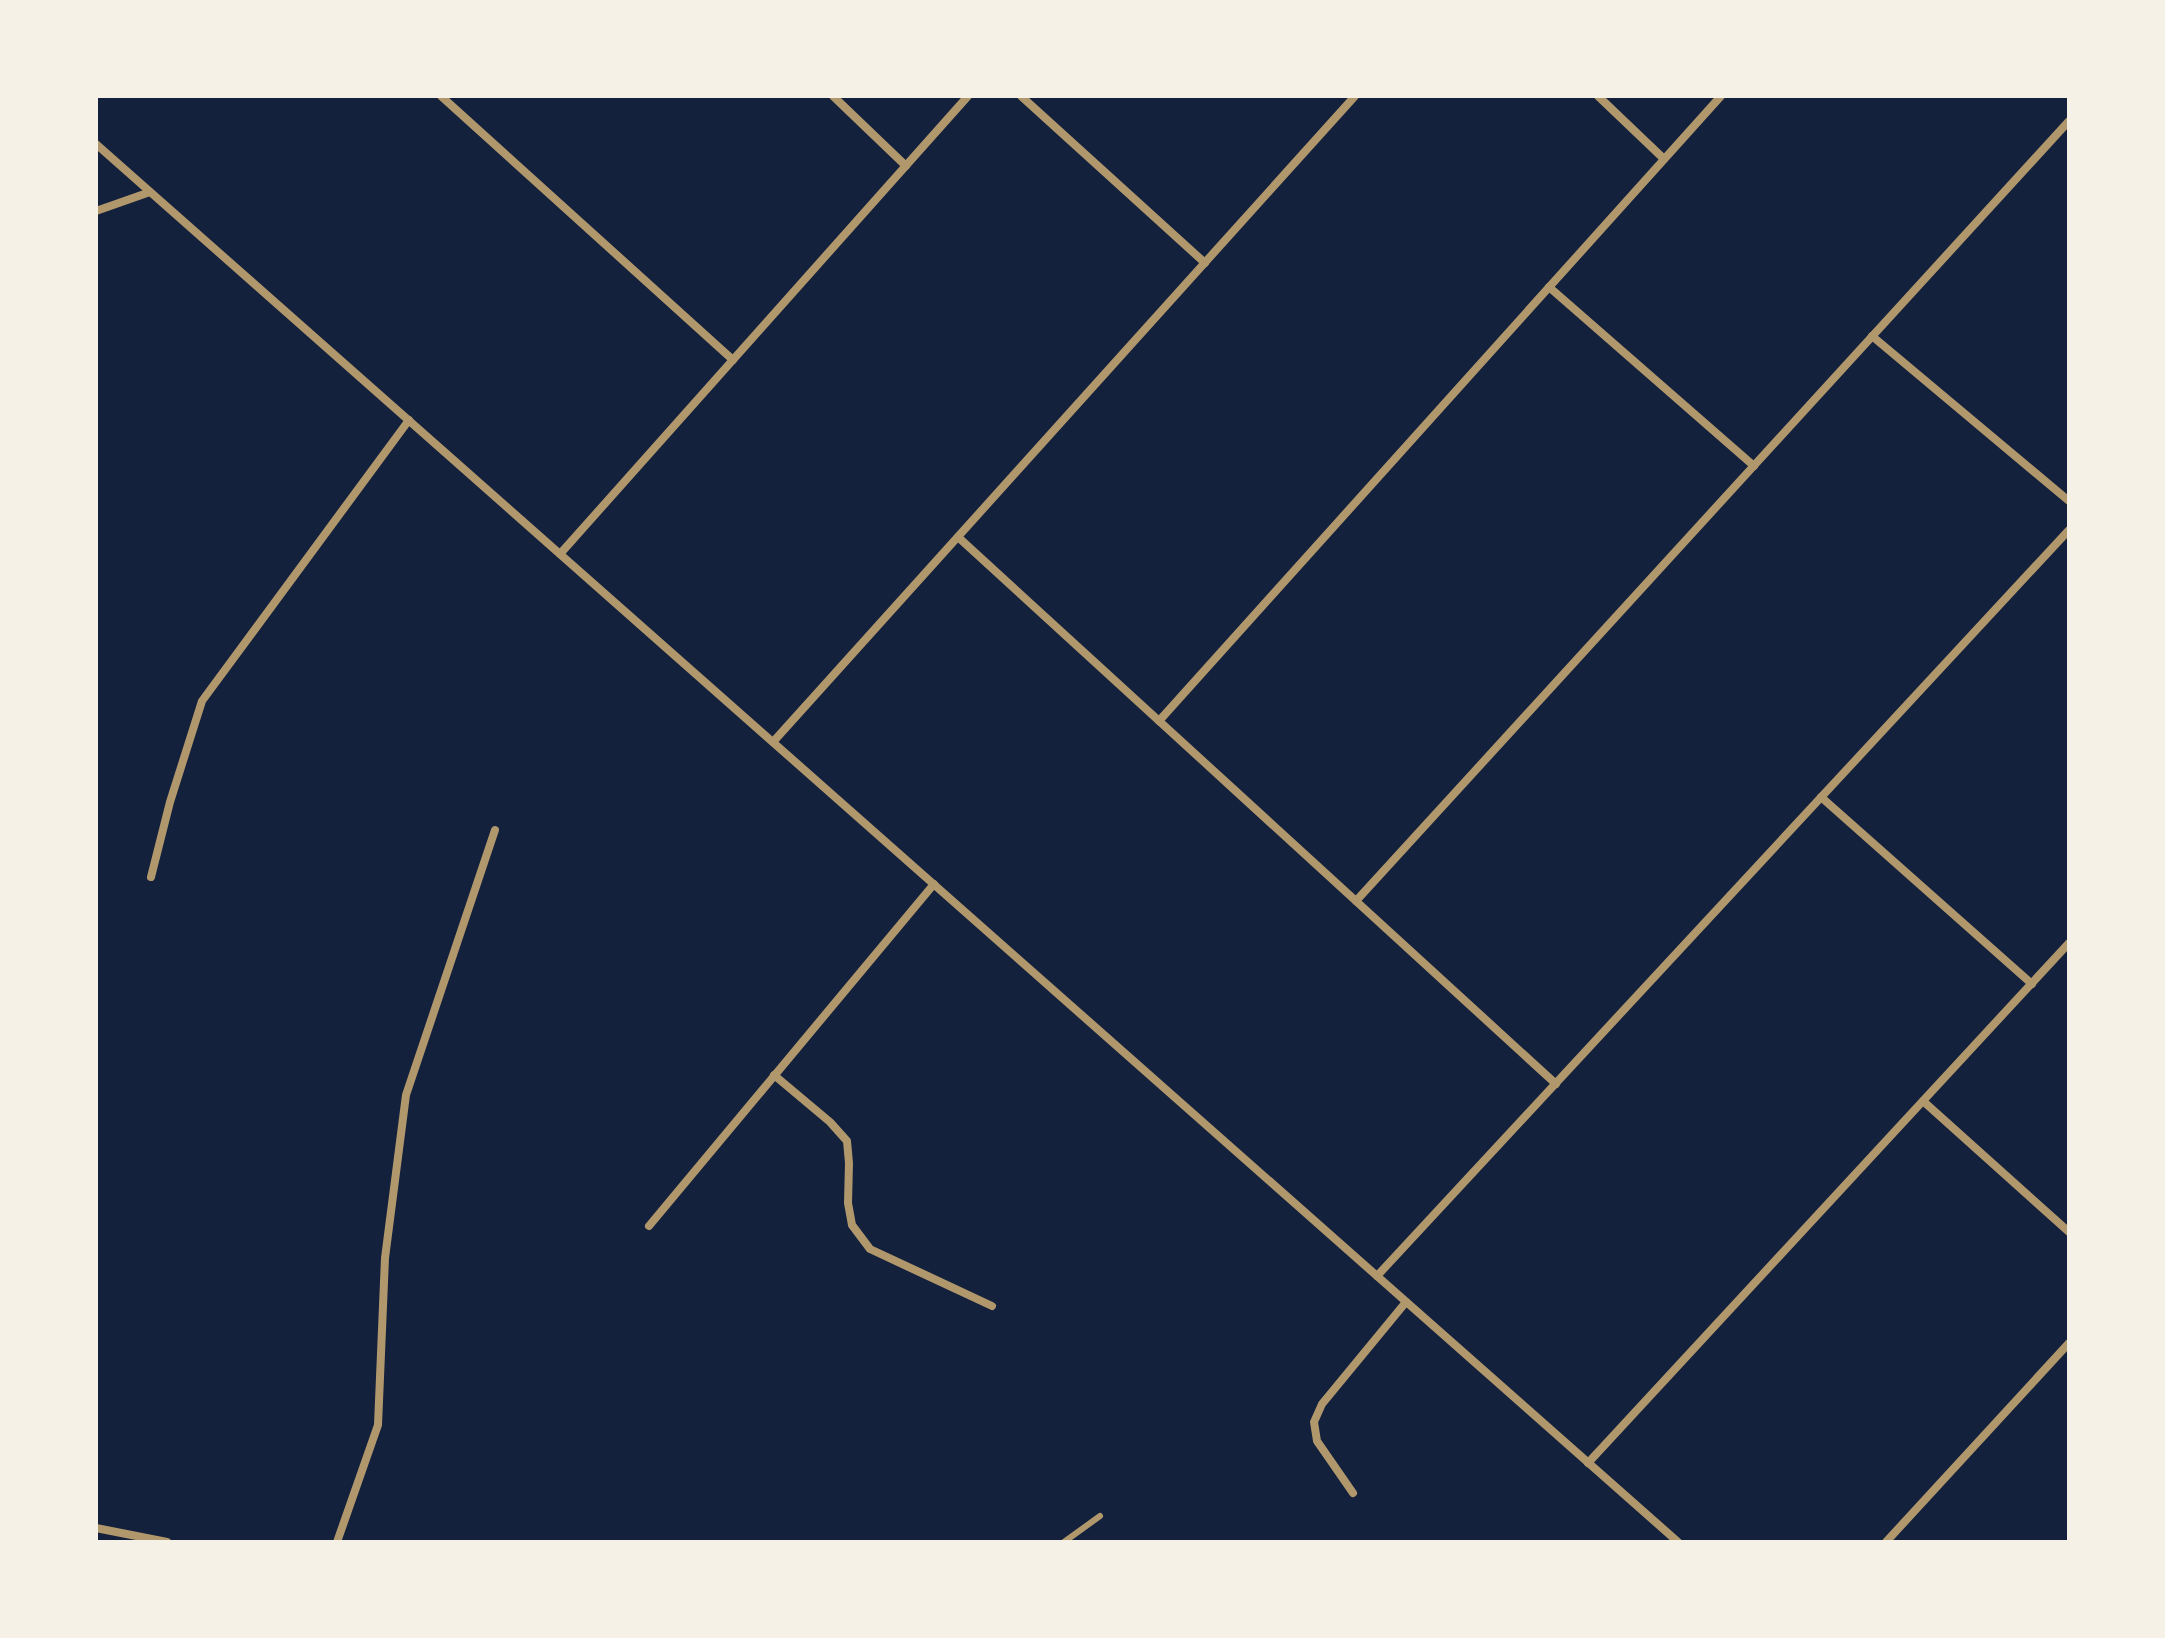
<svg xmlns="http://www.w3.org/2000/svg" width="2165" height="1638" font-family="'Open Sans',sans-serif">
<style>
.lines{fill:none;stroke-linecap:round;stroke-linejoin:round}
.service{stroke:#b1986c;stroke-width:6}
.minor{stroke:#b1986c;stroke-width:8}
</style>
<rect width="100%" height="100%" fill="#14213d"/>
<g class="lines">
<path class="service" d="M1064,1542l36,-26"/>
<g class="minor">
<path d="M441,96l292,264"/>
<path d="M833,96l73,70"/>
<path d="M1021,96l184,167"/>
<path d="M1598,96l66,63"/>
<path d="M96,144l1582,1398"/>
<path d="M96,211l54,-19"/>
<path d="M1549,287l205,179"/>
<path d="M1872,336l197,165"/>
<path d="M958,537l598,547"/>
<path d="M560,554l408,-458"/>
<path d="M1159,721l562,-625"/>
<path d="M773,742l582,-646"/>
<path d="M1821,797l211,187"/>
<path d="M151,877l19,-75 32,-101 207,-281"/>
<path d="M1356,901l713,-780"/>
<path d="M774,1075l56,47 17,19 2,22 -1,40 4,22 18,24 122,57"/>
<path d="M1923,1101l146,131"/>
<path d="M649,1226l285,-342"/>
<path d="M1377,1276l692,-746"/>
<path d="M1588,1463l481,-520"/>
<path d="M1353,1493l-36,-52 -3,-19 8,-18 84,-102"/>
<path d="M96,1528l71,14"/>
<path d="M337,1542l41,-117 7,-167 21,-163 89,-265"/>
<path d="M1886,1542l183,-199"/>
</g>
</g>
<rect width="2165" height="1638" fill="none" stroke="#f6f1e7" stroke-width="196"/>
</svg>
